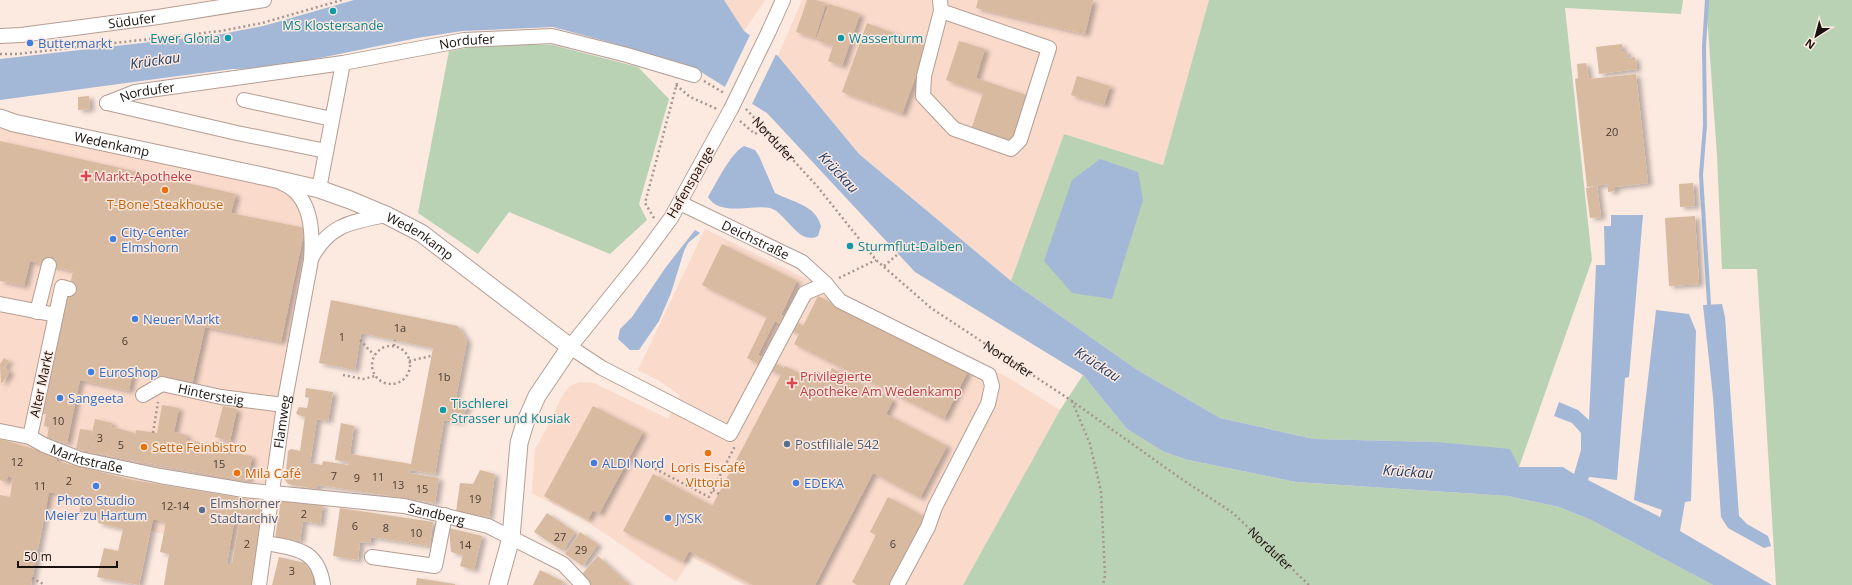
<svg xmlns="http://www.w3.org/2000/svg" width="1852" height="585" font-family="'Open Sans',sans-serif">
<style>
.built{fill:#f9dacb}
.green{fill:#b9d2b4}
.water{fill:#a3b8d7}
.pier{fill:#fce9e0}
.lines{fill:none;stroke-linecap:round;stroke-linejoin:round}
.stream{stroke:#a3b8d7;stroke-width:4}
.building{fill:#d8baa0;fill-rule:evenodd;filter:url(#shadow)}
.minor-casing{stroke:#b49e94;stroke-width:16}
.major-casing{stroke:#b49e94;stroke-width:19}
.path{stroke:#a5968f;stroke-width:2.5;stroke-dasharray:2 3;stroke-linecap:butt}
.minor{stroke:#fff;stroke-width:14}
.major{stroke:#fff;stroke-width:17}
.minor-bridge-casing{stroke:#b49e94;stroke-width:16;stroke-linecap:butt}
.minor-bridge{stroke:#fff;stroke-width:14}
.culture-dot{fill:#0f9aa8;stroke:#fce9e0;stroke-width:1.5}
.shop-dot{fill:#3f7fe0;stroke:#fce9e0;stroke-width:1.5}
.health-dot{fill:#e0444e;stroke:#fce9e0;stroke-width:1.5}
.food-dot{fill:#e8710a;stroke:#fce9e0;stroke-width:1.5}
.service-dot{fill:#5c6f8a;stroke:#fce9e0;stroke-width:1.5}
.labels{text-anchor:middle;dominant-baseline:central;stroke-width:3;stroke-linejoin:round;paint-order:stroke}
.number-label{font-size:11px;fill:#493b32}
.street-label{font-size:13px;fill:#19110d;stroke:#fce9e0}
.culture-label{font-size:13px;fill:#0d838f;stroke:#fce9e0;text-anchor:start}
.shop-label{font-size:13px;fill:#366cbe;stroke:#fce9e0;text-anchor:start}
.health-label{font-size:13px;fill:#be3a42;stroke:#fce9e0;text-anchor:start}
.food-label{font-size:13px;fill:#c56008;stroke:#fce9e0}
.service-label{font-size:13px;fill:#4e5e75;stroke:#fce9e0;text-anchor:start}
.water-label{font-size:14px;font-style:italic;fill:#213c66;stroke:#fce9e0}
</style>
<defs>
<filter id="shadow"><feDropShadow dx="4.5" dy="2.5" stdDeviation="2" flood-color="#0004"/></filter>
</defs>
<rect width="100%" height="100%" fill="#fce9e0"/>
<g class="built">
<path d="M724,0h41l-21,31z"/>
<path d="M802,0h407l-46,165 -99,-31 -53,147 -152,-127 -81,-98z"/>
<path d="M0,118l234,52 67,26 12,42 -49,319 -228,-52 -36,80z"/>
<path d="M705,229l304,149 51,32 -97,175h-219l-52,-28 -16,25 -91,-62 -53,-27 3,-44 13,-23 14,-30 8,-10 9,-4 15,1 74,36 12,-24 -22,-15 -20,-10z"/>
</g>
<g class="green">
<path d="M1209,0h474l-2,14 -116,-6 27,252 -73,207 -82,-25 -123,-3 -94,-21 -84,-49 -125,-88 53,-147 99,31z"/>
<path d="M1706,0h146v585h-76l-19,-316h-35l-5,-113z"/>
<path d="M495,43l58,2 85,22 31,32 -30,105 8,16 -37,34 -101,-42 -31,42 -60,-41 31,-162z"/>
<path d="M1083,375l44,54 37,23 24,8 108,22 212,14 51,11 32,13 122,65h-750l97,-175z"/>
</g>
<g class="water">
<path d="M354,0h370l20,31 34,25 81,98 152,127 125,88 84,49 94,21 123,3 73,7 9,18h44l11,7 7,-24v-17l-9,-10 -18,-7 5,-14 19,8 11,10 7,-155h9l-1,-39h7v-11h32l-14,162 -4,1 -8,102 -28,-3 -1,3 72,37 2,-7 -28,-10 22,-190 33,4 7,17 -5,170 -6,1 -5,29 92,54h-59l-122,-65 -32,-13 -51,-11 -212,-14 -108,-22 -24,-8 -37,-23 -44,-54 -168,-103 -148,-159 -74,-46 -81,-24 -59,-16 -91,4 -45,7 -146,30 -38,1 -55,7 -178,24v-41l222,-25 41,-8z"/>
<path d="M744,146l11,4 4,6 16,37c17,9 41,12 46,33l-3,10c-20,10 -32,-24 -48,-28 -19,-4 -50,9 -62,-11 9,-15 22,-43 36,-51z"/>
<path d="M1100,159l38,13 5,28 -31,99 -40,-6 -28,-32 28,-81z"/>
<path d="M695,230l5,3 -12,10 -4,8 -13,42 -12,28 -20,29h-9l-12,-11 2,-10 12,-12 34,-50z"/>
<path d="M1722,304l3,13 14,199 8,8 21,12 3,10 -7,2 -36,-20 -7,-11 -8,-120 -10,-92z"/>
</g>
<path class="pier" d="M751,33l26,19 -26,54 -27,-17z"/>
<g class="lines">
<path class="stream" d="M1707,0l-3,47 1,78 -4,50 8,129"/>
</g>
<g class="building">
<path d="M807,0h9l10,3 -11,35 -19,-6z"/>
<path d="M978,0h115l-8,34 -109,-26z"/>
<path d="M829,4l31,10 -18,52 -14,-5 5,-15 -17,-6z"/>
<path d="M867,23l60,23 -25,68 -60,-22z"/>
<path d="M959,41l26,8 -9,29 53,18 -16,48 -42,-14 12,-37 -37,-13z"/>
<path d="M1622,44v7h5l1,7 7,-1 2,12 -38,5 -3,-27z"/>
<path d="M1586,63l3,16 47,-5 12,109 -33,4v4l-7,1v-8l-21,3 -12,-108 3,-1 -1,-14z"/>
<path d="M1077,76l33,10 -6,19 -33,-10z"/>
<path d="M89,96l1,13 -12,1v-13z"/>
<path d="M0,141l236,53 -5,19 74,15 -24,114 -76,-15 -13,58 -59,-14 -4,20 -49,-11 -13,63 -20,-5 2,-11 -5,-1 2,-12h-3l2,-10h-1l29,-133 -43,-10 -6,25 -24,-5z"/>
<path d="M1693,183l2,23 -15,1 -1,-23z"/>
<path d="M1597,186l4,31 -11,1 -4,-30z"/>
<path d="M1695,216l4,68 -30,2 -4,-68z"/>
<path d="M722,244l75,37 -16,34 22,11 15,-30 150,75 -24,48 -150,-75 5,-10 -24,-13 -17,34 26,13 1,-2 27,14 5,-9 11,6 4,-9 61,32 -7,14 61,32 -27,52 -47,-25 -58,112h-62l-64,-34 -6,11 -60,-31 30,-57 59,32 69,-131 -34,-17 20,-41 -65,-32z"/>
<path d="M331,300l127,26 9,15 -12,61 13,3 -8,17 -16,-2 -9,54 -24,-4 -1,3 29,5 -4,25 -116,-18 -4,4 -27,-5 -3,-4 3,-29 3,-2 9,2 5,-34 -7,-2 -2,-2 3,-6 8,1 2,-10 -4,-1 1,-9 27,4 -5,29 -11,-2 -7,44 12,2 1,-4 25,4 1,-3 -14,-2 6,-37 13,3 -4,28 61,10 22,-116 -72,-15 -6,37 -36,-7z"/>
<path d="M4,358l5,3 -5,7 4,2 1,4 -8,10 -1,-20z"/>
<path d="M162,405l17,3 -5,24 13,3 -1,5 27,5v-4l18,3 -2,8 23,4 -4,25 -117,-21 5,-30 21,3z"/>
<path d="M223,406l14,3 -7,32 -15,-4z"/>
<path d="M593,406l50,26 -44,82 -6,-4 -5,10 -44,-24z"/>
<path d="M95,419l17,4 -7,32 -17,-3z"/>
<path d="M112,427l23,6 -5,27 -24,-5z"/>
<path d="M80,429l12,2 -5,20 -11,-2z"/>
<path d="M0,439l58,17 -2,5 77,19 132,22 -14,83h-87l5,-31 -9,-2 6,-30 -13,-3 -14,66 -42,-8 7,-29 14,3 5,-22 -25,-6 1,-6 -20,-5 4,-14 -34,-6 -18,93h-31v-90l10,2 3,-19 -5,-2 -2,6 -6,-2zM235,517l5,1 -8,46h-5z"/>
<path d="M480,470l15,4 -6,43 -33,-5 4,-29 13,1z"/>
<path d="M888,497l39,21 -18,35 -3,-2 -17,34h-32l-5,-3 24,-47 -6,-3z"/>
<path d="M281,499l42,6 -3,19 -17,-3 -3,20 -25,-3z"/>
<path d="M340,508l93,14 -3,24 -59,-9 -1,6 -10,-1 -2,18 -25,-4z"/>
<path d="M547,513l28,19 -12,19 -29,-19z"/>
<path d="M449,528l33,8 -8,34 -14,-4 3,-11 -12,-3z"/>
<path d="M580,532l18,12 -15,22 -18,-12z"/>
<path d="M598,556l32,29h-40l-10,-9z"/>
<path d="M279,557l26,6 8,14v8h-41z"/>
<path d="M540,570l24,12 -2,3h-29z"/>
<path d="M417,578l38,6v1h-39z"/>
</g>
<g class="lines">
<defs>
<g id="minor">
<path d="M940,0l1,11 -17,65 -1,20 31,33 57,20 9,-9 29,-92 -108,-37"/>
<path d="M769,31l14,-31"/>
<path id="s2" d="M0,36l21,-1 137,-18 106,-17"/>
<path d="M244,100l88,19"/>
<path id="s3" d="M107,103l28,-11 208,-29 121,-23 88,-4 75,19 67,20"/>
<path d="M107,103l130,30 89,18"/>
<path d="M731,109l-60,109 -31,42 -70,87 32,21 128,66 75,-141 21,-9"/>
<path d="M319,189l24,-126"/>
<path id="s4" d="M680,203l122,59 24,22 14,17 149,74 3,11 -4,18 -53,103 -7,20 -31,58"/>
<path d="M312,257c18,-33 40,-35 74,-42"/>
<path d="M0,304l56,11 -26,122 -30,-6"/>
<path d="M37,312l12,-47"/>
<path d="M56,315l6,-28 7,2"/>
<path id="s5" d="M143,395l19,-11 59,13 63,8"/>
<path id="s6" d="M30,437l14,8 36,14 80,17 84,14 160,16 84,20 75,38 20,21"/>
<path d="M266,543c30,6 52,6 57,42"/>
<path d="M372,557l63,9 10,-51"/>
<path id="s7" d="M259,585l25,-180 27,-145c2,-28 1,-65 -29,-77"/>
</g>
<g id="major">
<path id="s8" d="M0,118l14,5 253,54 52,12 31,11 36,15 35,18 149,114 -33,49 -12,27 -6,20 -8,95 -13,47"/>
</g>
</defs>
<use href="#minor" class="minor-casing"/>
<use href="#major" class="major-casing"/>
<g class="path">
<path d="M0,54h17l204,-23 41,-8 80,-23"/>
<path d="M704,81l20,12"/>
<path d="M676,85l14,12 27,12"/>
<path id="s1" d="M746,109l71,77 59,74 55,48 141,93 108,77 53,35 76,72"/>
<path d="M740,121l15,13 10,-6"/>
<path d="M654,218l-9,-15 32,-120"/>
<path d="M884,266l14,-12"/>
<path d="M839,278l37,-18"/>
<path d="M360,340l14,15"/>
<path d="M394,346l1,-6"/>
<circle cx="391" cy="365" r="19"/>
<path d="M409,361l22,-5"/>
<path d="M343,375l20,4 12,-3"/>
<path d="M1072,401l18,43 11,47 4,84 -2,10"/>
<path d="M153,433l5,-31"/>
<path d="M646,464l63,33 26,-51"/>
<path d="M713,490l6,4"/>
<path d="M32,578l13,7"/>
</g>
<use href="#minor" class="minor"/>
<use href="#major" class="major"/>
<defs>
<path id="minor-bridge" d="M731,109l38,-78"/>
</defs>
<use href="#minor-bridge" class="minor-bridge-casing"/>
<use href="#minor-bridge" class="minor-bridge"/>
</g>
<g class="culture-dot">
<circle cx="333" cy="11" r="4"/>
<circle cx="228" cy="38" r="4"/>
<circle cx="841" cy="38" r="4"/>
<circle cx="850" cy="246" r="4"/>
<circle cx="443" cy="410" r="4"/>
</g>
<g class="shop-dot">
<circle cx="30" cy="43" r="4"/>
<circle cx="113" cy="239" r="4"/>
<circle cx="135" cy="319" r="4"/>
<circle cx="91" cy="372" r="4"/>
<circle cx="60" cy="398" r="4"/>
<circle cx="594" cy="463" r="4"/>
<circle cx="796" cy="483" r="4"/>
<circle cx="96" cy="486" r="4"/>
<circle cx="668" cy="518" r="4"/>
</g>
<g class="health-dot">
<path d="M84 170h4v4h4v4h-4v4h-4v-4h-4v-4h4z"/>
<path d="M790 377h4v4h4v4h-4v4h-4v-4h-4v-4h4z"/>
</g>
<g class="food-dot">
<circle cx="165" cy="190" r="4"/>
<circle cx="144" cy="447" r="4"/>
<circle cx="708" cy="453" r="4"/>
<circle cx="237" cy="473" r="4"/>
</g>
<g class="service-dot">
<circle cx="787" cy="444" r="4"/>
<circle cx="202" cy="510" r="4"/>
</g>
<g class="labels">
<g class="number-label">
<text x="1612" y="131">20</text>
<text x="400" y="327">1a</text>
<text x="342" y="336">1</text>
<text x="125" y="340">6</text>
<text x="444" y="376">1b</text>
<text x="58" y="420">10</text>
<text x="100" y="437">3</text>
<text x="121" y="444">5</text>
<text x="17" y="461">12</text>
<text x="219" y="463">15</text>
<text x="334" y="475">7</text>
<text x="378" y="476">11</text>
<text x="357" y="477">9</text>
<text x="69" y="480">2</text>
<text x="398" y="484">13</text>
<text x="40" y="485">11</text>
<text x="422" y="488">15</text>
<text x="475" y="498">19</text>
<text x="175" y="505">12-14</text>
<text x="304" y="513">2</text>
<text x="355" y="525">6</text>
<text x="386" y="527">8</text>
<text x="416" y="532">10</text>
<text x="560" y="536">27</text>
<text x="247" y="543">2</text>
<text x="893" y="543">6</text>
<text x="465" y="544">14</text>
<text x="581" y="549">29</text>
<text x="292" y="570">3</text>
</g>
<g class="street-label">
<text stroke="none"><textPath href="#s2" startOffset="133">Südufer</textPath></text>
<text stroke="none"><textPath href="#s3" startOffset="366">Nordufer</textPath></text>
<text stroke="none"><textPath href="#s3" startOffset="42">Nordufer</textPath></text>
<text stroke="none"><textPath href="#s1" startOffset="41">Nordufer</textPath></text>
<text stroke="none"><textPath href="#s8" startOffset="115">Wedenkamp</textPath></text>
<text transform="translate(690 182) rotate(-60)">Hafenspange</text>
<text stroke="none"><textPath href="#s8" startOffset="439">Wedenkamp</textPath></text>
<text stroke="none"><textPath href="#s4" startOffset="84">Deichstraße</textPath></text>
<text stroke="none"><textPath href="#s1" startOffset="365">Nordufer</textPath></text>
<text transform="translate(41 384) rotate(-78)">Alter Markt</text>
<text stroke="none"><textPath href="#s5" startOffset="72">Hintersteig</textPath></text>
<text stroke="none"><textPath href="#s7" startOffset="165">Flamweg</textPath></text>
<text stroke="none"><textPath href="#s6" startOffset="61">Marktstraße</textPath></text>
<text stroke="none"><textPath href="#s6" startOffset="416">Sandberg</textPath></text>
<text stroke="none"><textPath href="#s1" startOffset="689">Nordufer</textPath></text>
</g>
<g class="culture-label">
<text x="333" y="25" text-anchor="middle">MS Klostersande</text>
<text x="220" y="38" text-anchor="end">Ewer Gloria</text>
<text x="849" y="38">Wasserturm</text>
<text x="858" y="246">Sturmflut-Dalben</text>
<text x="451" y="403">Tischlerei<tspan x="451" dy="15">Strasser und Kusiak</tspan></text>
</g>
<g class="shop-label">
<text x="38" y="43">Buttermarkt</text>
<text x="121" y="232">City-Center<tspan x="121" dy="15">Elmshorn</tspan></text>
<text x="143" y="319">Neuer Markt</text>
<text x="99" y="372">EuroShop</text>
<text x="68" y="398">Sangeeta</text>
<text x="602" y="463">ALDI Nord</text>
<text x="804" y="483">EDEKA</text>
<text x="96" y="500" text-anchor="middle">Photo Studio<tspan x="96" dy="15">Meier zu Hartum</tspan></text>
<text x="676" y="518">JYSK</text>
</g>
<g class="health-label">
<text x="94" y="176">Markt-Apotheke</text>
<text x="800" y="376">Privilegierte<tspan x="800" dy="15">Apotheke Am Wedenkamp</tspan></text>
</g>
<g class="food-label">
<text x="165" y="204">T-Bone Steakhouse</text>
<text x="152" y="447" text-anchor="start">Sette Feinbistro</text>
<text x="708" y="467">Loris Eiscafé<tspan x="708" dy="15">Vittoria</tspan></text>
<text x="245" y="473" text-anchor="start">Mila Café</text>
</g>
<g class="service-label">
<text x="795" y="444">Postfiliale 542</text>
<text x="210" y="503">Elmshorner<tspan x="210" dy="15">Stadtarchiv</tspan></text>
</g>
<g class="water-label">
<text transform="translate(155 60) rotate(-8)">Krückau</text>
<text transform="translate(839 172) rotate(47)">Krückau</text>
<text transform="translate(1098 364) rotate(33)">Krückau</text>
<text transform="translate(1408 471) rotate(4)">Krückau</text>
</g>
</g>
<g transform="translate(1816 36) rotate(216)" stroke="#fce9e0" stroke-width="3" paint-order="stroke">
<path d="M0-3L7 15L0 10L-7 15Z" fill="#19110d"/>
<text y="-6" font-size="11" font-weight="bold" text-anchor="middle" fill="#19110d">N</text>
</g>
<path d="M18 561v6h99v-6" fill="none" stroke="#19110d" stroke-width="2"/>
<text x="24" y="561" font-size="12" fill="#19110d" stroke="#fce9e0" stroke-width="3" paint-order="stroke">50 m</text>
</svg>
